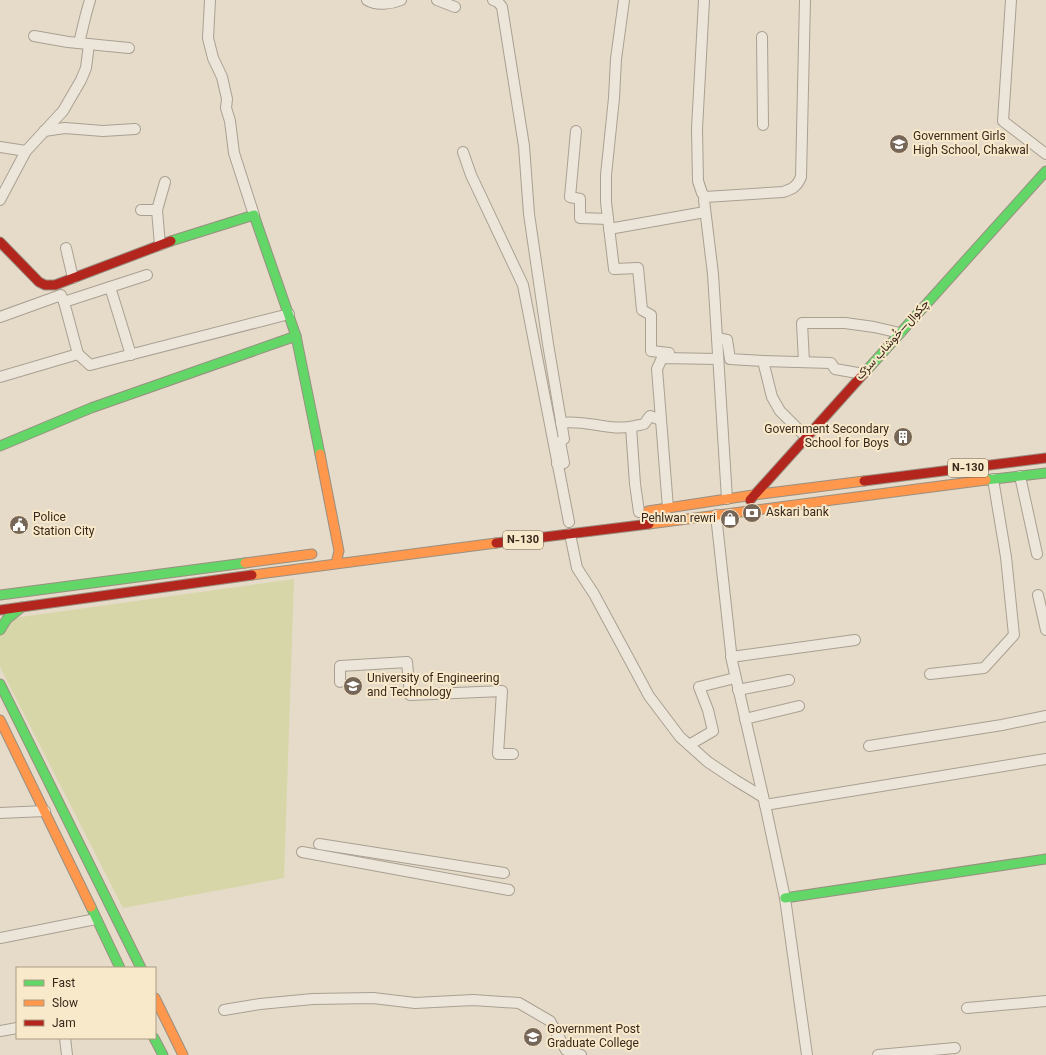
<svg xmlns="http://www.w3.org/2000/svg" width="1046" height="1055" font-family="Georgia,Vazirmatn,serif">
<style>
.green{fill:#d7d6a8}
.lines{fill:none;stroke-linecap:round;stroke-linejoin:round}
.street-casing{stroke:#aaa092;stroke-width:12}
.fast-casing{stroke:#998f82;stroke-width:11}
.slow-casing{stroke:#998f82;stroke-width:11}
.jam-casing{stroke:#998f82;stroke-width:11}
.street{stroke:#ece5da;stroke-width:10}
.fast{stroke:#63d668;stroke-width:9}
.slow{stroke:#ff974d;stroke-width:9}
.jam{stroke:#b3261e;stroke-width:9}
.labels{text-anchor:middle;dominant-baseline:central;stroke-width:4;stroke-linejoin:round;paint-order:stroke}
.shield{fill:#f9e9cb;stroke:#72614f;stroke-width:1}
.shield-label{font-size:11px;font-weight:bold;fill:#38271a}
.poi-label{font-size:12px;fill:#38271a;stroke:#f9e9cb;text-anchor:start}
.street-label{font-size:12px;fill:#38271a;stroke:#f9e9cb}
</style>
<rect width="100%" height="100%" fill="#e5dbc8"/>
<path class="green" d="M294,579l-10,299 -161,30 -123,-241v-47z"/>
<g class="lines">
<defs>
<g id="street">
<path d="M210,0l-2,38 5,20 9,19 5,22 -1,9 4,13 4,32 20,62"/>
<path d="M367,0c10,6 24,4 34,0"/>
<path d="M437,0l18,7"/>
<path d="M493,0l5,2 4,5 22,139 5,68 19,130 16,95 -4,3 4,21 -7,1"/>
<path d="M624,0l-8,59 -2,39 -8,77v27l8,67 24,-1 4,42 9,5v36l18,2v5"/>
<path d="M704,0l-7,129 1,52 4,12 3,4 -1,3 9,74 14,225"/>
<path d="M1011,0l-8,121 43,33"/>
<path d="M34,36l34,6 61,6"/>
<path d="M762,37l1,88"/>
<path d="M79,43l7,-29 4,-14"/>
<path d="M44,131l21,-3 38,3 32,-2"/>
<path d="M576,131l-6,66 10,2v19l28,1"/>
<path d="M0,147l26,4"/>
<path d="M463,152l8,23 52,110 46,237"/>
<path d="M705,197l78,-5c9,-3 14,-5 18,-15l4,-177"/>
<path d="M0,200l26,-49 37,-40 18,-31 5,-12 3,-24"/>
<path d="M141,210h16l3,35"/>
<path d="M157,210l8,-28"/>
<path d="M609,229l96,-17"/>
<path d="M66,248l7,30"/>
<path d="M110,287l21,68"/>
<path d="M0,317l61,-22 3,7"/>
<path d="M717,338l10,2 3,19 33,2 9,36 8,14 26,26"/>
<path d="M78,354l-14,-52 83,-27"/>
<path d="M763,361l68,2 4,6 28,5"/>
<path d="M804,362l-2,-39h43l29,4 26,6"/>
<path d="M0,377l78,-23 12,11 199,-51"/>
<path d="M561,423c25,-4 49,9 74,3 2,-1 7,-1 9,-2 2,-2 4,-6 6,-8l11,4"/>
<path d="M631,427l4,57 4,28"/>
<path d="M1020,476l17,78"/>
<path d="M668,508l-11,-139 5,-11 56,1"/>
<path d="M716,515l16,146 34,148 19,89 22,157"/>
<path d="M570,534l7,34 17,26 55,102 31,41 28,25 27,18 28,17"/>
<path d="M1038,595l8,35"/>
<path d="M731,657l124,-17"/>
<path d="M930,674l54,-6 30,-33 -8,-78 -13,-78"/>
<path d="M340,682v-16l67,-4 3,33 92,-4 -4,63h15"/>
<path d="M738,690l51,-10"/>
<path d="M745,719l54,-13"/>
<path d="M689,745l24,-14 -5,-21 -9,-23 36,-9"/>
<path d="M869,746l133,-21 44,-9"/>
<path d="M765,805l281,-46"/>
<path d="M0,813l45,-2"/>
<path d="M319,844l185,29"/>
<path d="M302,852l207,38"/>
<path d="M0,938l96,-19"/>
<path d="M967,1008l79,-7"/>
<path d="M224,1010l36,-6 53,-5 60,-1 42,5 58,-3 46,3 31,18 16,29 15,5"/>
<path d="M0,1031l17,-3"/>
<path d="M65,1038l2,17"/>
<path d="M878,1055l77,-7"/>
</g>
<g id="fast">
<path d="M171,241l83,-26 42,121 24,118"/>
<path d="M867,370l179,-199"/>
<path d="M0,446l91,-38 205,-72"/>
<path d="M986,480l60,-7"/>
<path d="M0,595l245,-32"/>
<path d="M0,630l7,-11 15,-12"/>
<path d="M0,684l141,284"/>
<path d="M785,898l261,-39"/>
<path d="M91,907l29,61"/>
<path d="M154,1038l9,17"/>
</g>
<g id="slow">
<path d="M320,454l19,97 -3,12"/>
<path d="M648,511l105,-16 111,-14"/>
<path d="M649,524l337,-44"/>
<path d="M245,563l67,-9"/>
<path d="M252,575l244,-32"/>
<path d="M0,720l91,187"/>
<path d="M155,998l28,57"/>
</g>
<g id="jam">
<path d="M0,242l39,40 6,3h10l116,-44"/>
<path d="M864,481l182,-23"/>
<path d="M750,500l117,-130"/>
<path d="M496,543l153,-19"/>
<path d="M0,610l252,-35"/>
</g>
</defs>
<use href="#street" class="street-casing"/>
<use href="#fast" class="fast-casing"/>
<use href="#slow" class="slow-casing"/>
<use href="#jam" class="jam-casing"/>
<use href="#street" class="street"/>
<use href="#fast" class="fast"/>
<use href="#slow" class="slow"/>
<use href="#jam" class="jam"/>
</g>
<defs>
<symbol id="school-disc" viewBox="-11 -11 22 22"><circle r="9.5" fill="#756657" stroke="#f9e9cb"/><path d="M0-5L7-2L0 1L-7-2ZM-4 1L0 2.5L4 1V4Q0 6-4 4Z" fill="#fff"/></symbol>
<symbol id="building-disc" viewBox="-11 -11 22 22"><circle r="9.5" fill="#756657" stroke="#f9e9cb"/><path d="M-4-6H4V6H1V3H-1V6H-4ZM-2.5-4.3h1.7v1.8h-1.7ZM.8-4.3h1.7v1.8H.8ZM-2.5-1h1.7V.8h-1.7ZM.8-1h1.7V.8H.8Z" fill="#fff"/></symbol>
<symbol id="bank-disc" viewBox="-11 -11 22 22"><circle r="9.5" fill="#756657" stroke="#f9e9cb"/><path d="M-6-4H6V4H-6ZM0-2.3a2.3 2.3 0 1 0 0 4.6a2.3 2.3 0 1 0 0-4.6Z" fill="#fff"/></symbol>
<symbol id="shop-disc" viewBox="-11 -11 22 22"><circle r="9.5" fill="#756657" stroke="#f9e9cb"/><path d="M-5-2.5h2.3a2.7 3.5 0 0 1 5.4 0H5L5.5 6h-11ZM-1.5-2.5h3a1.5 2.3 0 0 0-3 0Z" fill="#fff"/></symbol>
<symbol id="civic-disc" viewBox="-11 -11 22 22"><circle r="9.5" fill="#756657" stroke="#f9e9cb"/><path d="M-.6-6.5H3V-4.5H.6V-3L4-1V1h2V6H-6V1h2V-1L-.6-3ZM-1.2 2.5V6h2.4V2.5Z" fill="#fff"/></symbol>
<symbol id="university-disc" viewBox="-11 -11 22 22"><circle r="9.5" fill="#756657" stroke="#f9e9cb"/><path d="M0-5L7-2L0 1L-7-2ZM-4 1L0 2.5L4 1V4Q0 6-4 4Z" fill="#fff"/></symbol>
</defs>
<g fill-rule="evenodd">
<use href="#school-disc" x="888" y="133" width="22" height="22"/>
<use href="#building-disc" x="892" y="426" width="22" height="22"/>
<use href="#bank-disc" x="741" y="502" width="22" height="22"/>
<use href="#shop-disc" x="719" y="508" width="22" height="22"/>
<use href="#civic-disc" x="8" y="514" width="22" height="22"/>
<use href="#university-disc" x="342" y="675" width="22" height="22"/>
<use href="#university-disc" x="522" y="1026" width="22" height="22"/>
</g>
<g class="labels">
<g class="shield">
<rect x="948" y="459" width="40" height="18" rx="3"/>
<rect x="503" y="531" width="40" height="18" rx="3"/>
</g>
<g class="shield-label">
<text x="968" y="468">N-130</text>
<text x="523" y="540">N-130</text>
</g>
<g class="poi-label">
<text x="913" y="137">Government Girls<tspan x="913" dy="14">High School, Chakwal</tspan></text>
<text x="889" y="430" text-anchor="end">Government Secondary<tspan x="889" dy="14">School for Boys</tspan></text>
<text x="766" y="513">Askari bank</text>
<text x="33" y="518">Police<tspan x="33" dy="14">Station City</tspan></text>
<text x="716" y="519" text-anchor="end">Pehlwan rewri</text>
<text x="367" y="679">University of Engineering<tspan x="367" dy="14">and Technology</tspan></text>
<text x="547" y="1030">Government Post<tspan x="547" dy="14">Graduate College</tspan></text>
</g>
<g class="street-label">
<text transform="translate(893 340) rotate(-48)">چکوال—خُوشاب سڑک</text>
</g>
</g>
<rect x="16" y="967" width="140" height="72" fill="#f9e9cb" stroke="#ac9b84"/>
<rect x="24" y="980" width="20" height="6" fill="#63d668" stroke="#ac9b84"/>
<text x="52" y="987" font-size="12" fill="#38271a">Fast</text>
<rect x="24" y="1000" width="20" height="6" fill="#ff974d" stroke="#ac9b84"/>
<text x="52" y="1007" font-size="12" fill="#38271a">Slow</text>
<rect x="24" y="1020" width="20" height="6" fill="#b3261e" stroke="#ac9b84"/>
<text x="52" y="1027" font-size="12" fill="#38271a">Jam</text>
</svg>
